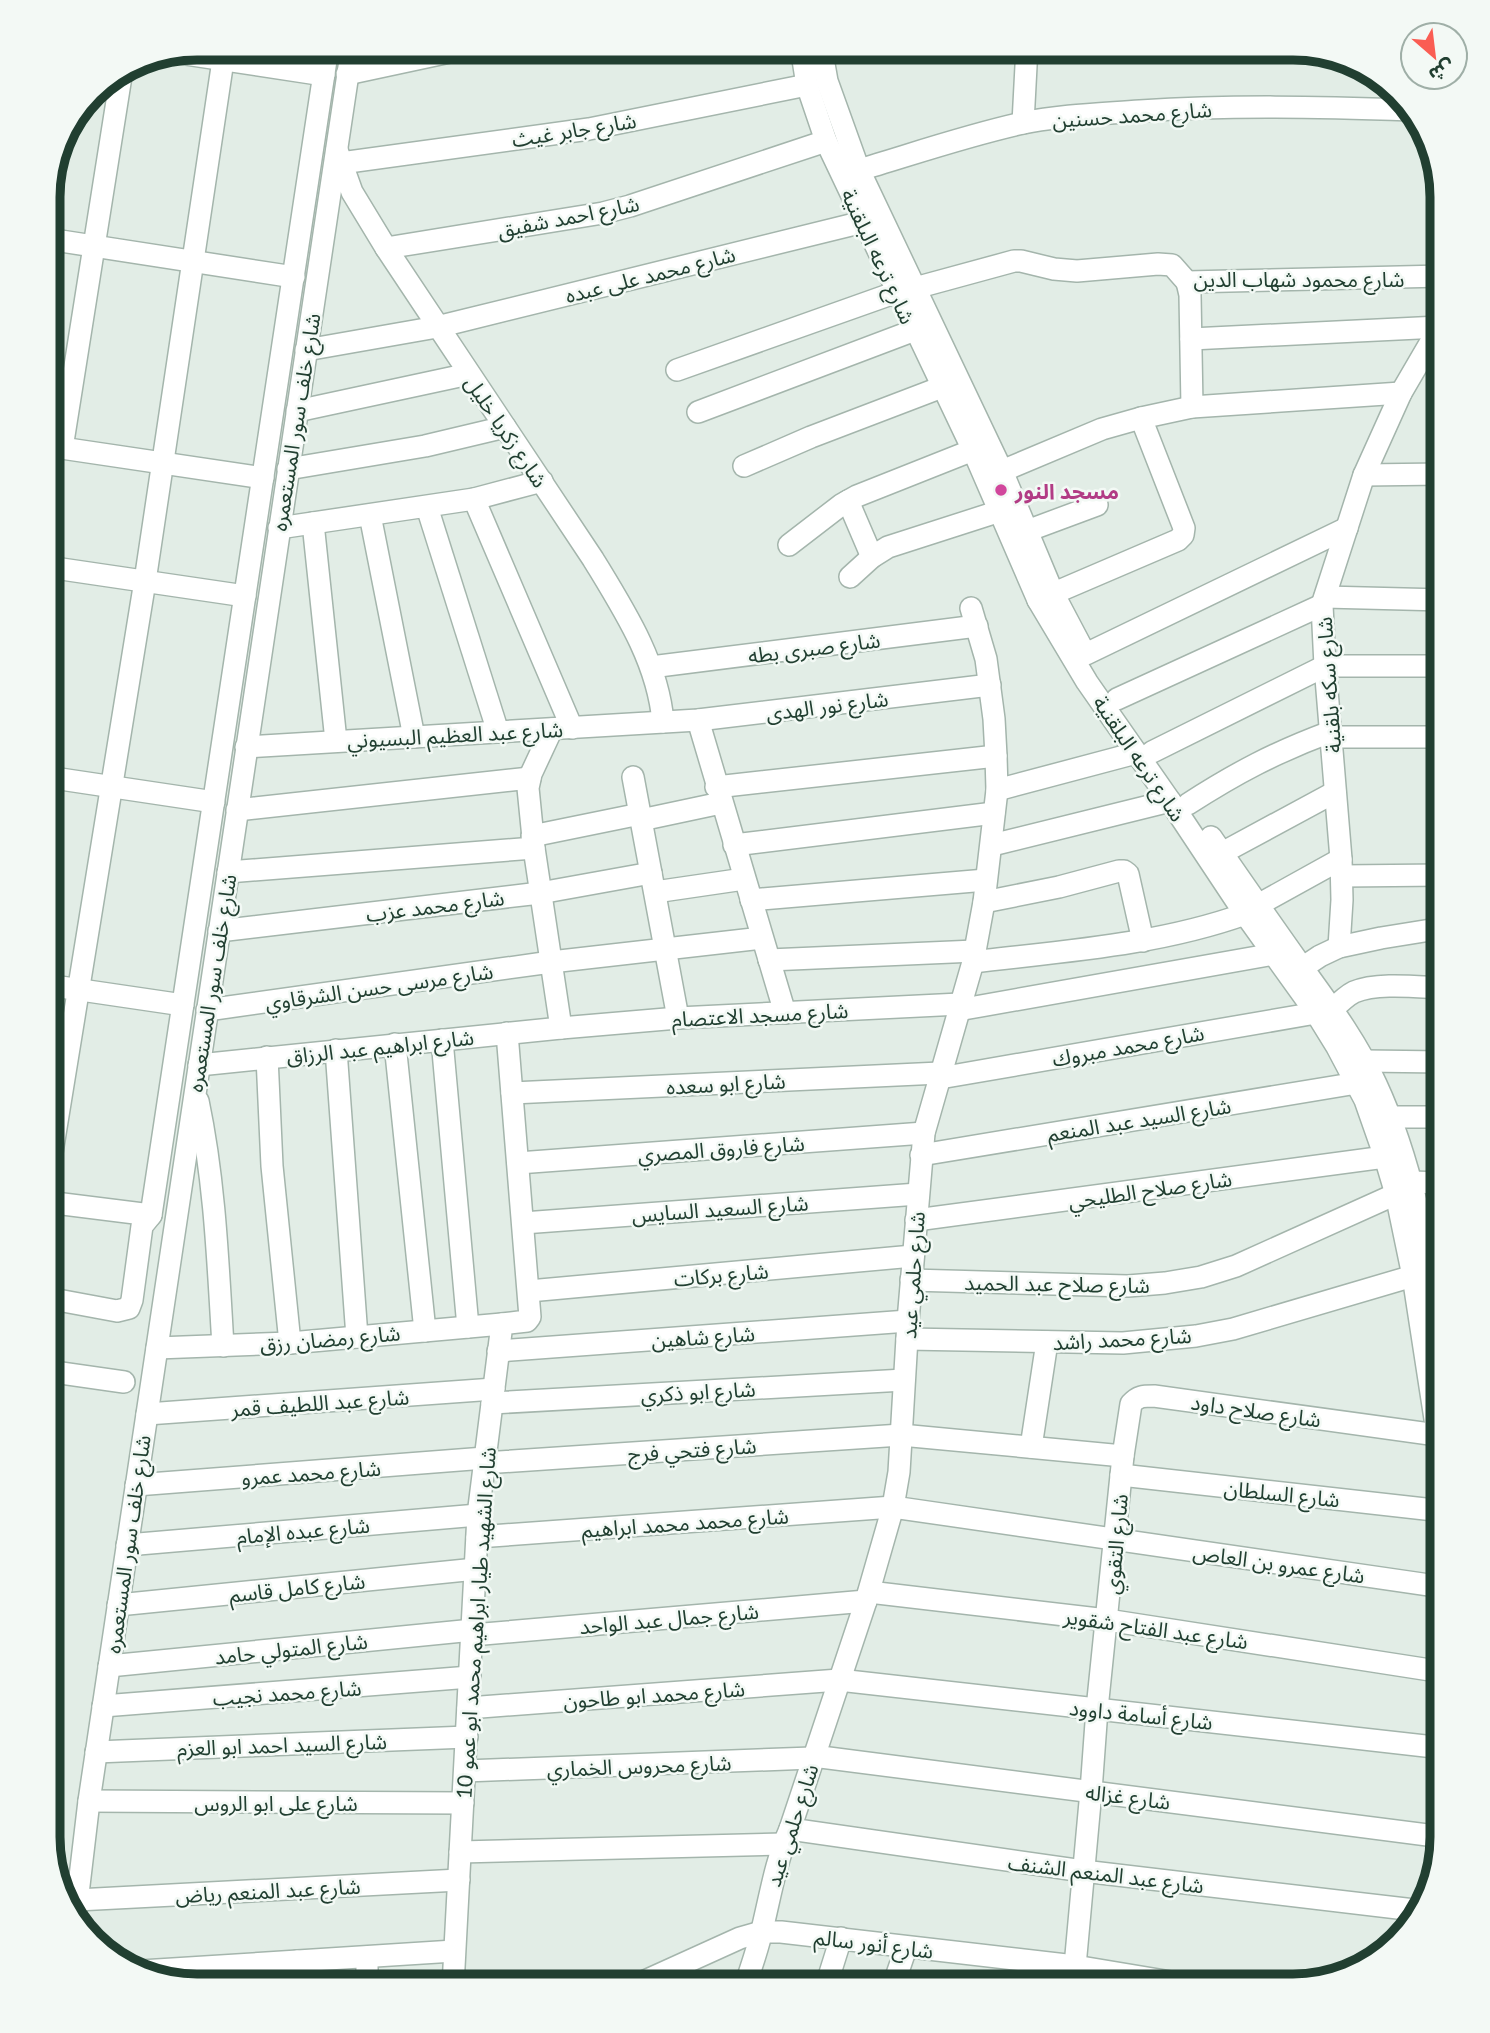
<svg xmlns="http://www.w3.org/2000/svg" width="1490" height="2033" font-family="Lato,'Noto Sans Arabic',sans-serif">
<style>
.lines{fill:none;stroke-linecap:round;stroke-linejoin:round}
.minor-casing{stroke:#a4b5ac;stroke-width:24}
.tertiary-casing{stroke:#a4b5ac;stroke-width:24}
.minor{stroke:#fff;stroke-width:21}
.tertiary{stroke:#fff;stroke-width:21}
.hotel-dot{fill:#d1479c;stroke:#f3f9f5;stroke-width:2.5}
.labels{text-anchor:middle;dominant-baseline:central;stroke-width:5;stroke-linejoin:round;paint-order:stroke}
.street-label{font-size:21px;fill:#213f31;stroke:#f3f9f5}
.hotel-label{font-size:21px;font-weight:bold;fill:#b23c85;stroke:#f3f9f5;text-anchor:start}
.rim{fill:none;stroke:#213f31;stroke-width:9}
</style>
<rect width="100%" height="100%" fill="#e2ede6"/>
<g class="lines">
<defs>
<g id="minor">
<path d="M172,52l152,23"/>
<path d="M347,74l126,-27"/>
<path d="M1023,123l4,-76"/>
<path d="M337,150l15,42 34,56 207,311c31,51 65,103 70,163"/>
<path d="M341,163l248,-34 218,-44"/>
<path d="M859,170c54,-16 109,-35 164,-47 39,-8 78,-9 117,-12 90,-6 180,-4 271,-1"/>
<path d="M48,239l246,38"/>
<path d="M386,248l217,-35 27,-7 196,-65"/>
<path d="M1187,282l3,13 2,112"/>
<path d="M915,288l99,-27h7l33,8 23,2 81,-7 14,1 15,17 256,-6"/>
<path d="M1191,339l248,-12"/>
<path d="M306,350l131,-23 426,-105"/>
<path d="M677,370l220,-78"/>
<path d="M297,411l172,-37"/>
<path d="M698,412l217,-82"/>
<path d="M48,446l215,32"/>
<path d="M62,448l60,-378"/>
<path d="M744,466l67,-29 131,-50"/>
<path d="M288,469l137,-23 80,-19"/>
<path d="M1002,471l100,-42 39,-11 51,-11 209,-14"/>
<path d="M1364,475l79,-1"/>
<path d="M474,499l98,229"/>
<path d="M848,501l24,56"/>
<path d="M427,507l71,225"/>
<path d="M370,515l44,222"/>
<path d="M313,523l23,218"/>
<path d="M279,528l195,-29 68,-18"/>
<path d="M1027,531l70,-26"/>
<path d="M789,545l52,-40 16,-9 116,-46"/>
<path d="M48,567l197,29"/>
<path d="M850,577l22,-20 16,-10 112,-36"/>
<path d="M1325,597l118,3"/>
<path d="M1038,600l140,-60 5,-5 1,-7 -43,-110"/>
<path d="M1086,654l261,-126"/>
<path d="M651,667l326,-41"/>
<path d="M1117,699l205,-94"/>
<path d="M698,720l87,293"/>
<path d="M552,729l-21,45 -3,14 6,60 27,180"/>
<path d="M1330,737h113"/>
<path d="M246,747l452,-27 292,-35"/>
<path d="M1152,752l173,-86h118"/>
<path d="M47,777l167,25"/>
<path d="M633,777l45,241"/>
<path d="M716,787l280,-31"/>
<path d="M997,790l139,-37"/>
<path d="M1188,804c48,-31 88,-52 142,-72"/>
<path d="M237,810l293,-32"/>
<path d="M641,820l80,-17"/>
<path d="M532,836l108,-22"/>
<path d="M734,845l260,-32"/>
<path d="M992,845l178,-44"/>
<path d="M1222,853l113,-61"/>
<path d="M228,872l306,-24"/>
<path d="M1342,876l101,-1"/>
<path d="M655,892l89,-13"/>
<path d="M751,900l235,-20"/>
<path d="M984,902l75,-15 60,-16h5l4,3 15,67"/>
<path d="M1258,905l83,-46"/>
<path d="M219,931l321,-38 111,-20"/>
<path d="M1339,947l3,-47 -1,-41 -16,-193 -3,-61 42,-130 37,-82 42,-72"/>
<path d="M769,960l206,-9"/>
<path d="M973,962c92,-11 185,-17 272,-48"/>
<path d="M1290,976l30,-20 19,-9 42,-9 62,-10"/>
<path d="M47,985l136,20"/>
<path d="M207,1010l344,-48 211,-24"/>
<path d="M958,1010l316,-56"/>
<path d="M1332,1010c7,-7 14,-14 22,-18 23,-10 64,-5 89,-4"/>
<path d="M442,1040l26,287"/>
<path d="M395,1044l30,287"/>
<path d="M336,1050l21,287"/>
<path d="M267,1057l5,109 18,177"/>
<path d="M1365,1061l78,1"/>
<path d="M199,1065l362,-37 117,-10 282,-14"/>
<path d="M940,1078l376,-65"/>
<path d="M512,1093l428,-20"/>
<path d="M198,1101c17,81 20,163 25,245"/>
<path d="M1390,1117h53"/>
<path d="M921,1155l436,-72"/>
<path d="M518,1163l406,-30"/>
<path d="M1411,1182l32,1"/>
<path d="M47,1183l98,-602 80,-534"/>
<path d="M47,1202l104,13"/>
<path d="M916,1220l469,-63"/>
<path d="M523,1223l395,-29"/>
<path d="M911,1280l217,6 37,-3 36,-6 35,-11 160,-72"/>
<path d="M529,1291l384,-35"/>
<path d="M47,1298l70,13 12,-3 3,-8 10,-74 9,-11 177,-1168"/>
<path d="M907,1339l216,4 73,-7 37,-7 180,-53"/>
<path d="M157,1348l133,-5 212,-19"/>
<path d="M498,1351l410,-30"/>
<path d="M47,1371l77,11"/>
<path d="M492,1403l412,-23"/>
<path d="M147,1414l347,-25"/>
<path d="M1031,1447l16,-105"/>
<path d="M484,1463l417,-28 222,21"/>
<path d="M1121,1475l322,36"/>
<path d="M136,1485l349,-27"/>
<path d="M477,1537l416,-30 550,80"/>
<path d="M127,1545l351,-30"/>
<path d="M869,1592l238,28 336,52"/>
<path d="M118,1605l358,-36"/>
<path d="M472,1635l394,-34"/>
<path d="M109,1666l364,-36"/>
<path d="M103,1706l367,-29"/>
<path d="M468,1708l371,-28 604,68"/>
<path d="M96,1752l371,-15"/>
<path d="M813,1756l630,81"/>
<path d="M465,1771l347,-13"/>
<path d="M89,1801l374,2"/>
<path d="M790,1829l293,42 340,40"/>
<path d="M460,1852l323,-8"/>
<path d="M77,1900l382,-20"/>
<path d="M75,1919l14,-118 263,-1754"/>
<path d="M367,1957v28"/>
<path d="M297,1961v24"/>
<path d="M1075,1966l16,-175 6,-82 26,-253 8,-52c7,-8 12,-8 23,-8l283,39"/>
<path d="M141,1971l313,-20"/>
<path d="M453,1986l25,-471 24,-191 25,-3 3,-4 -23,-284"/>
<path d="M634,1986l106,-48 21,-6h20l294,34 120,20"/>
<path d="M745,1986c6,-18 12,-35 16,-52 9,-36 14,-71 29,-105l76,-228 27,-94 6,-35 9,-151 16,-188 49,-171 11,-60 13,-112 -1,-34 -2,-37 -8,-60 -15,-51"/>
<path d="M826,1986l15,-48"/>
<path d="M893,1986l13,-38"/>
</g>
<g id="tertiary">
<path d="M801,47l6,38 19,56 147,309 65,150 49,82 83,119 75,113 71,99 21,34 28,53 20,57 11,37 17,82 30,195"/>
<path d="M821,47l6,34 32,89 143,301 51,122 29,55"/>
<path d="M1211,837c29,42 58,84 88,126 28,39 57,77 77,121 38,82 52,170 67,257"/>
</g>
</defs>
<use href="#minor" class="minor-casing"/>
<use href="#tertiary" class="tertiary-casing"/>
<use href="#minor" class="minor"/>
<use href="#tertiary" class="tertiary"/>
</g>
<circle class="hotel-dot" cx="1001" cy="490" r="7"/>
<g class="labels">
<g class="street-label">
<text transform="translate(1132 114) rotate(-4)">شارع محمد حسنين</text>
<text transform="translate(574 129) rotate(-9)">شارع جابر غيث</text>
<text transform="translate(568 216) rotate(-11)">شارع احمد شفيق</text>
<text transform="translate(879 256) rotate(65)">شارع ترعه البلقنية</text>
<text transform="translate(650 274) rotate(-14)">شارع محمد على عبده</text>
<text x="1299" y="278">شارع محمود شهاب الدين</text>
<text transform="translate(295 422) rotate(-81)">شارع خلف سور المستعمره</text>
<text transform="translate(507 431) rotate(56)">شارع زكريا خليل</text>
<text transform="translate(814 647) rotate(-7)">شارع صبرى بطه</text>
<text transform="translate(1328 685) rotate(-94)">شارع سكه بلقنية</text>
<text transform="translate(827 705) rotate(-7)">شارع نور الهدى</text>
<text transform="translate(455 734) rotate(-3)">شارع عبد العظيم البسيوني</text>
<text transform="translate(1140 758) rotate(56)">شارع ترعه البلقنية</text>
<text transform="translate(435 905) rotate(-7)">شارع محمد عزب</text>
<text transform="translate(211 983) rotate(-81)">شارع خلف سور المستعمره</text>
<text transform="translate(379 986) rotate(-8)">شارع مرسى حسن الشرقاوي</text>
<text transform="translate(760 1014) rotate(-3)">شارع مسجد الاعتصام</text>
<text transform="translate(1128 1045) rotate(-10)">شارع محمد مبروك</text>
<text transform="translate(380 1046) rotate(-6)">شارع ابراهيم عبد الرزاق</text>
<text transform="translate(726 1083) rotate(-3)">شارع ابو سعده</text>
<text transform="translate(1139 1119) rotate(-9)">شارع السيد عبد المنعم</text>
<text transform="translate(721 1148) rotate(-4)">شارع فاروق المصري</text>
<text transform="translate(1150 1189) rotate(-8)">شارع صلاح الطليحي</text>
<text transform="translate(720 1208) rotate(-4)">شارع السعيد السايس</text>
<text transform="translate(721 1274) rotate(-5)">شارع بركات</text>
<text transform="translate(912 1275) rotate(-86)">شارع حلمي عيد</text>
<text transform="translate(1057 1283) rotate(1)">شارع صلاح عبد الحميد</text>
<text transform="translate(703 1336) rotate(-4)">شارع شاهين</text>
<text transform="translate(330 1338) rotate(-5)">شارع رمضان رزق</text>
<text transform="translate(1122 1338) rotate(-3)">شارع محمد راشد</text>
<text transform="translate(698 1391) rotate(-3)">شارع ابو ذكري</text>
<text transform="translate(320 1402) rotate(-4)">شارع عبد اللطيف قمر</text>
<text transform="translate(1256 1410) rotate(8)">شارع صلاح داود</text>
<text transform="translate(692 1449) rotate(-4)">شارع فتحي فرج</text>
<text transform="translate(311 1472) rotate(-4)">شارع محمد عمرو</text>
<text transform="translate(1282 1493) rotate(6)">شارع السلطان</text>
<text transform="translate(685 1522) rotate(-4)">شارع محمد محمد ابراهيم</text>
<text transform="translate(303 1530) rotate(-5)">شارع عبده الإمام</text>
<text transform="translate(127 1544) rotate(-82)">شارع خلف سور المستعمره</text>
<text transform="translate(1115 1544) rotate(-85)">شارع التقوي</text>
<text transform="translate(1279 1563) rotate(8)">شارع عمرو بن العاص</text>
<text transform="translate(297 1587) rotate(-6)">شارع كامل قاسم</text>
<text transform="translate(669 1618) rotate(-5)">شارع جمال عبد الواحد</text>
<text transform="translate(475 1623) rotate(-86)">شارع الشهيد طيار ابراهيم محمد ابو عمو 10</text>
<text transform="translate(1156 1628) rotate(8)">شارع عبد الفتاح شقوير</text>
<text transform="translate(291 1648) rotate(-6)">شارع المتولي حامد</text>
<text transform="translate(287 1692) rotate(-4)">شارع محمد نجيب</text>
<text transform="translate(654 1694) rotate(-4)">شارع محمد ابو طاحون</text>
<text transform="translate(1141 1714) rotate(6)">شارع أسامة داوود</text>
<text transform="translate(282 1744) rotate(-2)">شارع السيد احمد ابو العزم</text>
<text transform="translate(639 1765) rotate(-2)">شارع محروس الخماري</text>
<text transform="translate(1128 1796) rotate(7)">شارع غزاله</text>
<text x="276" y="1802">شارع على ابو الروس</text>
<text transform="translate(791 1825) rotate(-72)">شارع حلمي عيد</text>
<text transform="translate(1106 1873) rotate(7)">شارع عبد المنعم الشنف</text>
<text transform="translate(268 1890) rotate(-3)">شارع عبد المنعم رياض</text>
<text transform="translate(874 1943) rotate(7)">شارع أنور سالم</text>
</g>
<g class="hotel-label">
<text x="1015" y="490">مسجد النور</text>
</g>
</g>
<path d="M0 0H1490V2033H0ZM197 60H1293A137 137 0 0 1 1430 197V1837A137 137 0 0 1 1293 1974H197A137 137 0 0 1 60 1837V197A137 137 0 0 1 197 60Z" fill="#f3f9f5" fill-rule="evenodd"/>
<path class="rim" d="M197 60H1293A137 137 0 0 1 1430 197V1837A137 137 0 0 1 1293 1974H197A137 137 0 0 1 60 1837V197A137 137 0 0 1 197 60Z"/>
<g transform="translate(1434 56) rotate(152)"><circle r="33" fill="#f3f9f5" stroke="#9fafa7" stroke-width="2"/>
<path d="M0-5L12 26L0 18L-12 26Z" fill="#fa5d53"/>
<text y="-10" font-size="19" font-weight="bold" text-anchor="middle" fill="#213f31">ش</text>
</g>
</svg>
